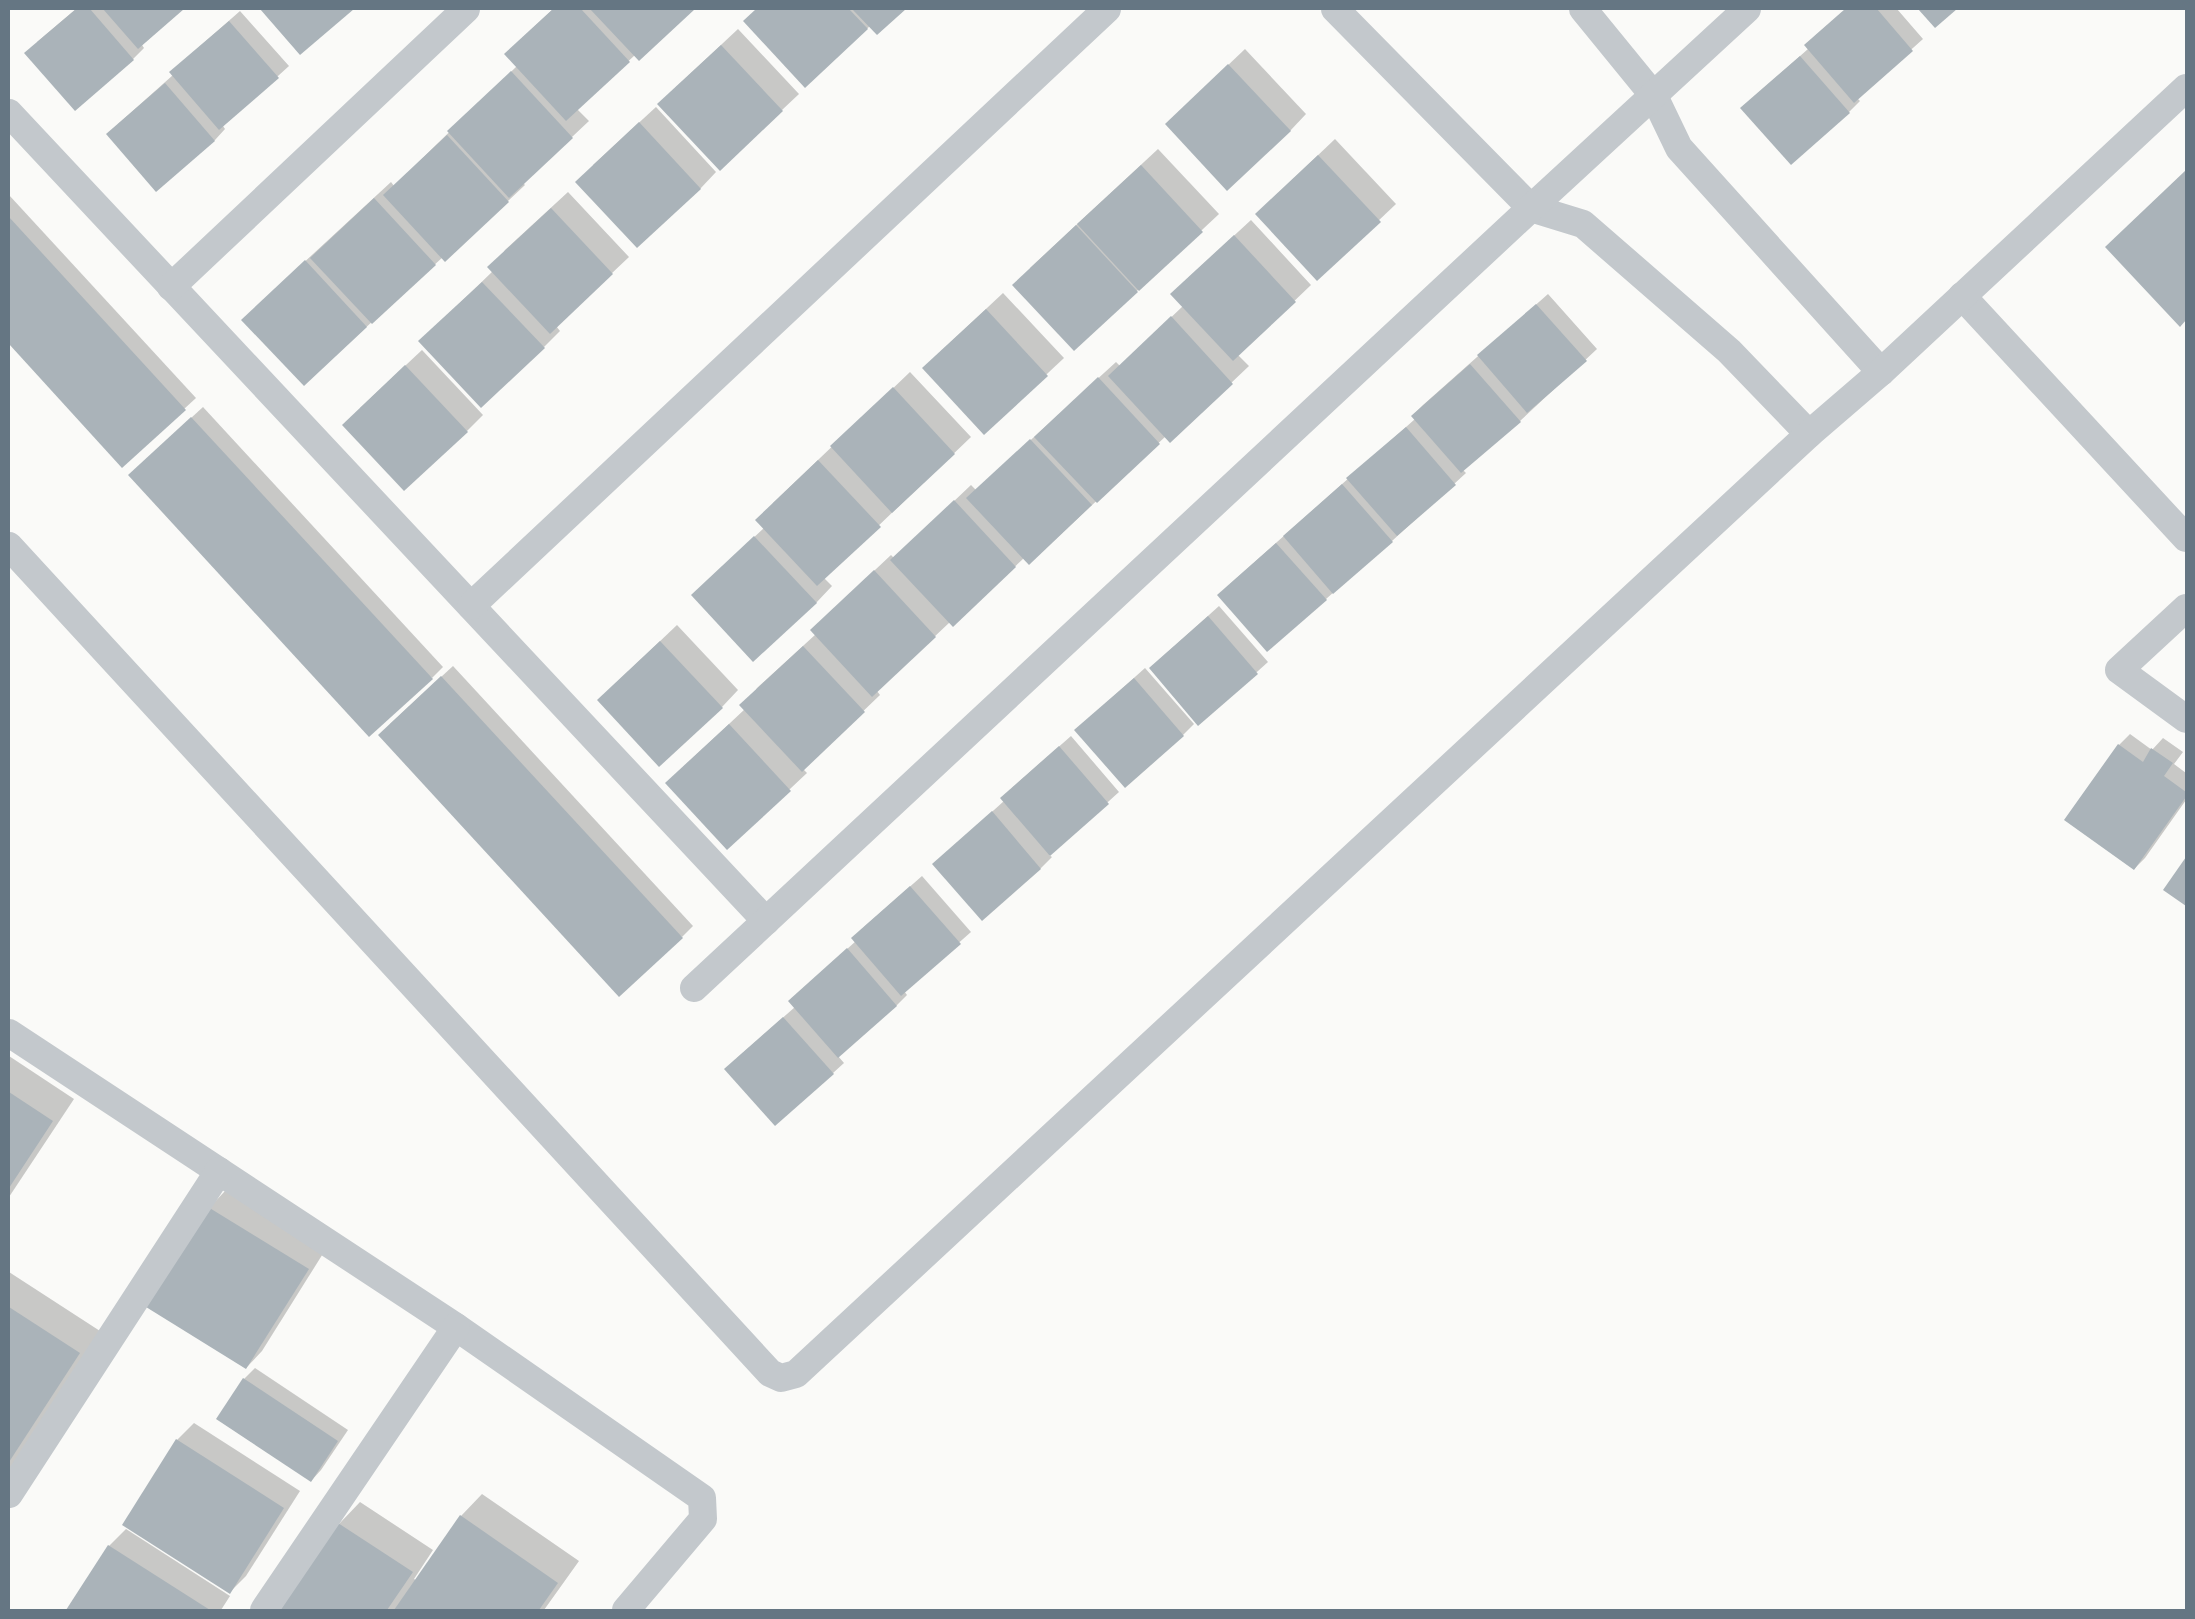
<svg xmlns="http://www.w3.org/2000/svg" width="2195" height="1619" font-family="Manrope,sans-serif">
<style>
.shadow{fill:#0003}
.building{fill:#aab3b9}
.lines{fill:none;stroke-linecap:round;stroke-linejoin:round}
.minor{stroke:#c3c8cc;stroke-width:28}
</style>
<rect width="100%" height="100%" fill="#fafaf8"/>
<g class="shadow">
<path d="M76,9h106l-40,36 2,3 -11,11 -58,50 -38,-67z"/>
<path d="M261,9h91l-52,45z"/>
<path d="M553,9h140l-54,50 -4,-4 -58,54 12,12 -66,62 2,2 -17,16 -63,59 -2,-3 -139,127 -44,-81 131,-121 3,4 123,-120 5,-28z"/>
<path d="M757,9h147l-27,25 -7,-8 -65,60 -61,-65z"/>
<path d="M1846,9h51l26,30 -66,59 3,3 -11,11 -108,-4 67,-59 8,-14z"/>
<path d="M240,11l49,55 -66,60 2,3 -10,11 -59,50 -38,-66 55,-49 9,-13z"/>
<path d="M738,29l61,65 -17,16 -107,-22z"/>
<path d="M1245,49l61,65 -16,17 -107,-23z"/>
<path d="M656,107l60,65 -16,17 -107,-24z"/>
<path d="M1335,139l61,65 -79,75 -44,-81z"/>
<path d="M1158,149l61,65 -145,136 -44,-82z"/>
<path d="M2186,171v148l-6,6 -52,-99z"/>
<path d="M568,192l61,65 -73,69 4,5 -16,16 -107,-22 56,-54 12,-21z"/>
<path d="M9,195l187,203 -74,68 -113,-123z"/>
<path d="M1251,220l60,65 -73,70 11,11 -79,75 -4,-5 -136,127 -6,-5 -71,67 -3,-3 -73,69 3,4 -77,74 4,4 -80,75 -44,-81 62,-58 12,-21 59,-54 12,-20 63,-59 3,3 77,-73 5,5 140,-128 4,4 63,-60 5,-28z"/>
<path d="M1003,293l61,65 -80,75 -44,-81z"/>
<path d="M1548,294l49,55 -77,72 -57,49 3,3 -74,68 -66,58 -96,-15 185,-165 -3,-3 11,-11z"/>
<path d="M422,350l61,65 -16,16 -107,-23z"/>
<path d="M910,372l61,65 -147,141 8,8 -16,17 -107,-24 55,-51 9,-25z"/>
<path d="M203,407l240,260 -11,11 -291,-214z"/>
<path d="M1219,606l49,56 -69,62 -49,-56z"/>
<path d="M677,625l61,65 -16,17 -107,-23z"/>
<path d="M453,666l240,260 -11,11 -292,-213z"/>
<path d="M1145,668l49,56 -11,11 -96,-15z"/>
<path d="M2130,734l22,16 11,-12 20,14 -9,12 12,9v27l-41,58 -11,11 -15,-124z"/>
<path d="M1071,736l48,56 -70,63 3,2 -11,11 -58,51 -49,-55 70,-63 9,-14z"/>
<path d="M922,876l49,56 -67,59 3,4 -11,11 -58,50 6,7 -11,10 -96,-15 58,-51 -6,-6 67,-60 8,-14z"/>
<path d="M9,1056l65,43 -65,98z"/>
<path d="M225,1191l99,61 -62,99 -16,17 -37,-160z"/>
<path d="M9,1272l91,59 -91,140z"/>
<path d="M255,1368l93,62 -27,40 -10,11 -94,-62 27,-40z"/>
<path d="M194,1423l106,68 -54,85 -16,16 -106,-67 53,-85z"/>
<path d="M482,1494l97,67 -35,49h-263l58,-86 21,-22 73,48 -19,29 2,1 45,-64z"/>
<path d="M126,1529l104,67 -9,14h-153l41,-64z"/>
</g>
<g class="building">
<path d="M76,9h14l44,51 -59,51 -51,-58z"/>
<path d="M103,9h81l-46,40z"/>
<path d="M260,9h94l-54,46z"/>
<path d="M553,9h28l49,53 -64,59 -62,-67z"/>
<path d="M590,9h105l-56,52z"/>
<path d="M756,9h93l19,20 -63,59 -62,-67z"/>
<path d="M852,9h54l-29,26z"/>
<path d="M1845,9h32l36,42 -59,52 -50,-58z"/>
<path d="M1918,9h39l-22,19z"/>
<path d="M229,21l50,57 -60,52 -50,-58z"/>
<path d="M721,45l62,66 -63,60 -63,-67z"/>
<path d="M1800,56l50,57 -59,52 -51,-57z"/>
<path d="M1228,64l63,67 -64,60 -62,-67z"/>
<path d="M511,71l62,67 -64,60 -62,-67z"/>
<path d="M165,83l50,58 -59,51 -50,-58z"/>
<path d="M639,122l62,67 -64,59 -62,-66z"/>
<path d="M447,135l62,67 -64,60 -62,-67z"/>
<path d="M1318,155l63,67 -64,59 -62,-67z"/>
<path d="M1141,165l62,67 -64,59 -62,-67z"/>
<path d="M2186,170v150l-6,7 -75,-80z"/>
<path d="M374,198l62,67 -64,59 -62,-66z"/>
<path d="M551,208l62,66 -63,60 -63,-67z"/>
<path d="M9,217l177,193 -64,58 -113,-124z"/>
<path d="M1076,225l62,67 -64,59 -62,-66z"/>
<path d="M1234,235l62,67 -63,59 -63,-67z"/>
<path d="M305,260l62,67 -63,59 -63,-66z"/>
<path d="M482,282l63,66 -64,60 -63,-67z"/>
<path d="M1536,304l51,57 -60,52 -50,-58z"/>
<path d="M986,309l62,67 -64,59 -62,-67z"/>
<path d="M1171,316l62,68 -63,59 -62,-67z"/>
<path d="M1470,364l51,58 -60,51 -50,-57z"/>
<path d="M405,365l63,67 -64,59 -62,-66z"/>
<path d="M1098,377l62,67 -63,59 -63,-66z"/>
<path d="M893,387l62,67 -63,59 -62,-67z"/>
<path d="M191,417l242,262 -64,58 -241,-262z"/>
<path d="M1406,427l50,58 -59,51 -51,-58z"/>
<path d="M1030,439l62,66 -63,60 -63,-67z"/>
<path d="M818,460l63,67 -64,59 -62,-66z"/>
<path d="M1342,484l51,58 -60,52 -50,-58z"/>
<path d="M954,500l62,67 -63,60 -63,-67z"/>
<path d="M754,536l63,67 -64,59 -62,-67z"/>
<path d="M1276,543l51,57 -60,52 -50,-57z"/>
<path d="M874,570l62,67 -64,60 -62,-67z"/>
<path d="M1208,616l50,58 -60,52 -49,-58z"/>
<path d="M660,641l63,67 -64,59 -62,-67z"/>
<path d="M803,646l62,66 -63,60 -63,-67z"/>
<path d="M441,676l242,262 -64,59 -241,-262z"/>
<path d="M1134,678l50,58 -59,52 -51,-58z"/>
<path d="M729,724l62,67 -64,59 -62,-67z"/>
<path d="M2118,744l25,18 8,-14 22,15 -9,13 22,16v5l-52,73 -70,-50z"/>
<path d="M1059,746l50,58 -59,52 -50,-58z"/>
<path d="M992,811l49,58 -59,52 -50,-57z"/>
<path d="M2186,857v49l-23,-16z"/>
<path d="M910,886l51,58 -60,52 -50,-58z"/>
<path d="M847,948l50,58 -59,52 -50,-57z"/>
<path d="M783,1017l51,57 -59,52 -51,-57z"/>
<path d="M9,1092l44,29 -44,67z"/>
<path d="M208,1207l101,62 -63,100 -100,-62z"/>
<path d="M9,1307l71,46 -71,109z"/>
<path d="M243,1378l95,63 -27,41 -95,-63z"/>
<path d="M176,1439l108,69 -54,86 -108,-69z"/>
<path d="M460,1515l98,68 -19,27h-145z"/>
<path d="M338,1523l75,49 -26,38h-107z"/>
<path d="M108,1545l102,65h-144z"/>
</g>
<g class="lines">
<g class="minor">
<path d="M1335,9l196,199 52,16 146,127 80,83"/>
<path d="M1583,9l71,87 25,52 202,224"/>
<path d="M9,113l757,808"/>
<path d="M171,287l295,-278"/>
<path d="M1962,296l224,242"/>
<path d="M9,546l761,827 11,5 15,-4 1013,-940 72,-62 305,-284"/>
<path d="M471,606l636,-597"/>
<path d="M2186,608l-67,62 67,49"/>
<path d="M694,988l837,-780 216,-199"/>
<path d="M9,1033l447,294 246,171 1,21 -77,91"/>
<path d="M9,1494l210,-323"/>
<path d="M264,1610l192,-283"/>
</g>
</g>
<rect width="2195" height="1619" fill="none" stroke="#657683" stroke-width="20"/>
</svg>
